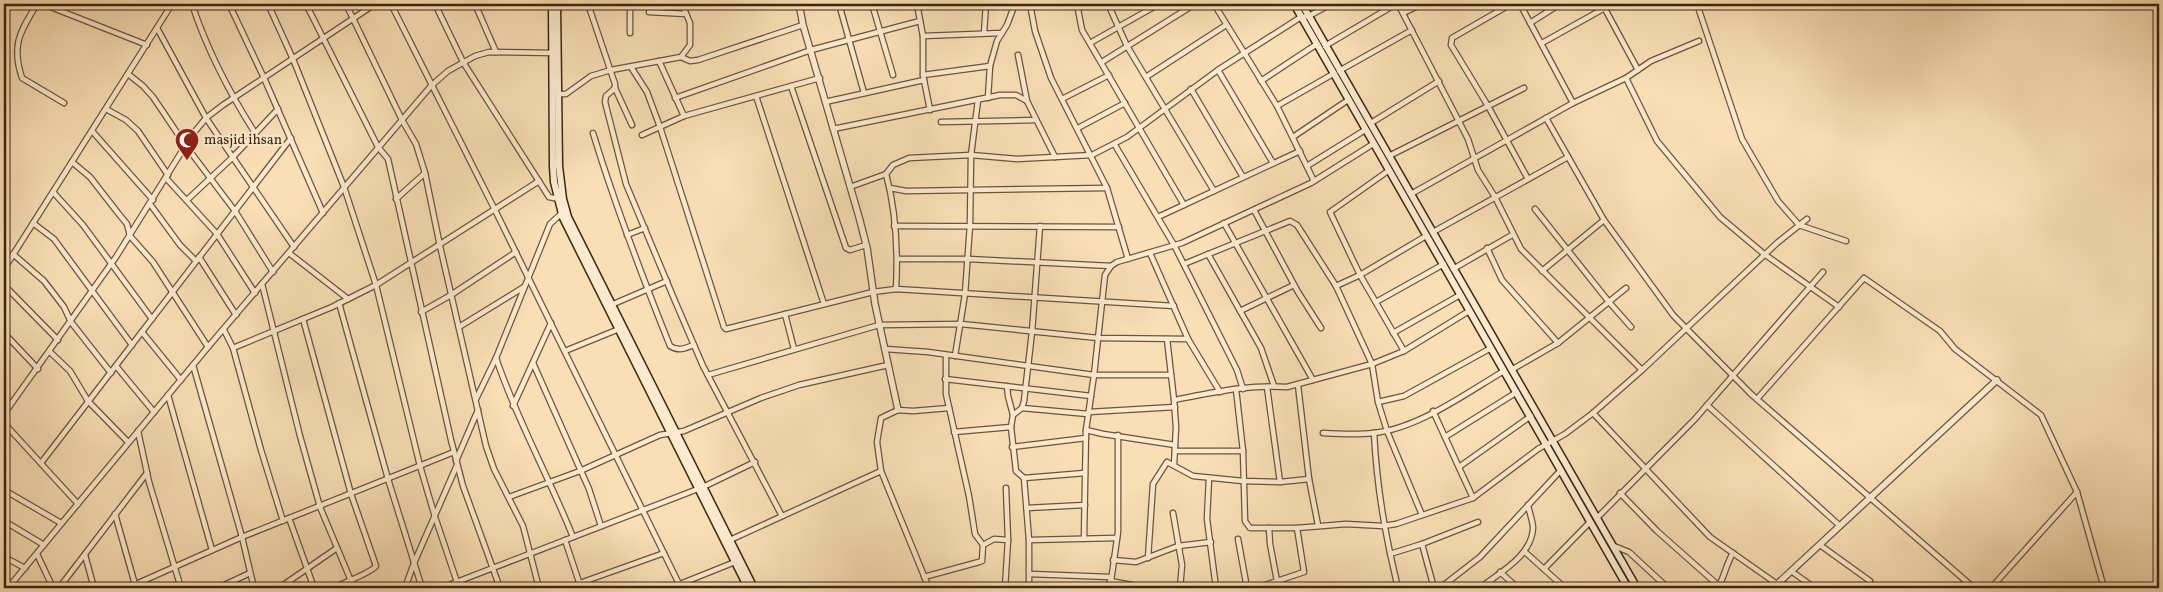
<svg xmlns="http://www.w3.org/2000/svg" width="2163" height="592" font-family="Vollkorn,serif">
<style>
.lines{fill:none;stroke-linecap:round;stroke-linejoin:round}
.minor-casing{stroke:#6e5339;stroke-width:7}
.tertiary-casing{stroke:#6e5339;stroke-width:8}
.secondary-casing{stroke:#3f240f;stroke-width:9}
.minor{stroke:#fbead0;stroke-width:4.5}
.tertiary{stroke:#fbead0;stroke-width:5.5}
.secondary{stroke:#fbead0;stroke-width:6}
.labels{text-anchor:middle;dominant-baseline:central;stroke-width:4.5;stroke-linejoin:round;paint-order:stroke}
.poi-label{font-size:14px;fill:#3f240f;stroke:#fbead0;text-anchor:start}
</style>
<rect width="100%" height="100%" fill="#f9dfb6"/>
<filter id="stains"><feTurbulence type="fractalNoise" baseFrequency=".004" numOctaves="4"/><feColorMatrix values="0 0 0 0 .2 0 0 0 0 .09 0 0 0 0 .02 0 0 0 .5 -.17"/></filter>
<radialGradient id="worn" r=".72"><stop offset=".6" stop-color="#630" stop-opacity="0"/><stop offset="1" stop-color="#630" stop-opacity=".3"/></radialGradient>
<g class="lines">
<defs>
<g id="minor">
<path d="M37,4c-17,28 -26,41 -15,74l42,25"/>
<path d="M43,4l104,41"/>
<path d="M192,4c15,46 37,88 63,129"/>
<path d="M229,4l35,74 59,135"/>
<path d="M268,4l25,55 51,128 32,98 44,181 15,51 24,71"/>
<path d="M306,4l72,143 10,12 63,281 12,46 37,102"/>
<path d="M346,4l56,116 14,24 9,29 15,73 46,200 8,23 29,57 16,62"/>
<path d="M391,4l104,206 186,378"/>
<path d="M435,4l28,58 86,135 10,2"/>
<path d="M475,4l21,48"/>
<path d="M544,4l8,3"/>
<path d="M588,4l27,80v4l-9,8 -1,6 21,82 49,117 28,65 79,150"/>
<path d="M839,4l25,89"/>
<path d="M872,4l21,71"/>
<path d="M917,4l6,32v39l7,35"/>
<path d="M1030,4l5,27 16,47 56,110 21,71"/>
<path d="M1077,4l5,26 102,175"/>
<path d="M1108,4l19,42 87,145"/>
<path d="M1214,4l63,102 37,75"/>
<path d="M1398,4l70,135 10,31 17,27 26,52 121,121"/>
<path d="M1511,4l-59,34 -1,7 37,61 40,73"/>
<path d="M1520,4l53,99"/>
<path d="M1697,4l45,135 36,62 21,24 47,16"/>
<path d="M1605,9l33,61"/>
<path d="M649,12l37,2"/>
<path d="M1403,13l19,-9"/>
<path d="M1530,23l30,-19"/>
<path d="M157,28l49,90 88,129"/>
<path d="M630,33v-29"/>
<path d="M984,33l2,-29"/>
<path d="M923,36l79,-3"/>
<path d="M1090,43l69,-39"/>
<path d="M1542,43l70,-39"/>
<path d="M1325,46l71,-42"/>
<path d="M1018,55l9,46"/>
<path d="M681,57l9,4 8,-1 105,-35"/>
<path d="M659,61l25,55"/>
<path d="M1102,62l93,-58"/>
<path d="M631,67l16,25 13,35 64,200 2,2 147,-37 23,-3 278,17"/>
<path d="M1218,70l55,93"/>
<path d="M1339,71l73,-41"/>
<path d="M128,74l15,12 10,11 33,49 49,65 38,61"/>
<path d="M923,75l67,-9"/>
<path d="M1146,77l80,-52"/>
<path d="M1626,78l31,63 63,76 44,37 75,53"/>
<path d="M1261,81l56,-37"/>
<path d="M791,86l55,162 4,2 16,-5"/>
<path d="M615,88l17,37"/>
<path d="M1191,89l52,88"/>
<path d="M558,94h8l25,-18 20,-6 70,-13 9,-12v-22l-8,-19"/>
<path d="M756,96l68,208"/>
<path d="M675,98l136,-48 109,-29"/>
<path d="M988,98l2,-32 7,-25 10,-16 8,-21"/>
<path d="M1062,99l47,-24"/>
<path d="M825,102l99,-22"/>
<path d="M1277,106l56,-32"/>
<path d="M106,109l20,11 12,11 30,44"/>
<path d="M1546,118l58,102 69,95 78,79 223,194"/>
<path d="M941,122l95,-2"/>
<path d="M1371,123l68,-42"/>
<path d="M1078,128l47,-25"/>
<path d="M833,129l167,-34h16l11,6 28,56"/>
<path d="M92,131l61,69"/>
<path d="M593,133c22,72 49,143 77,213 9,6 15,2 24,-1"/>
<path d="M642,135l42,-19 136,-38"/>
<path d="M1293,137l55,-37"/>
<path d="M1115,145l59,100 63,125 6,19"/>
<path d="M1389,156l135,-68"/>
<path d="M72,162l18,15 28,36 9,11 3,12 23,26 55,85"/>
<path d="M1307,166l58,-36"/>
<path d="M1388,171l-58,41 30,63 44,76"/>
<path d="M886,174c10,37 12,77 10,115"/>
<path d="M166,178l51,56 38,59"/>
<path d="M850,187l36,-13 7,-9 16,-7 62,-3 46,4 75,-4 35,-18 91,-67 83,-53 8,-1 22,-12"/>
<path d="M890,188l16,3 201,-3"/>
<path d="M53,192l30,33 69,94"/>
<path d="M1411,194l162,-91 53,-25 25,-17 48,-20"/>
<path d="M396,199l29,-26"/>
<path d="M187,200l46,-43 45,-48"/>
<path d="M150,204l30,41 16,16"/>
<path d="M1535,209l74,93 22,25"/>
<path d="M1254,210l44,82 23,36"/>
<path d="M1158,217l142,-66"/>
<path d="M33,223l21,16 78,106"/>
<path d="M1224,223l89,157"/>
<path d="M894,226l225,1"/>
<path d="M1433,232l135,-75"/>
<path d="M627,235l18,-7"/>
<path d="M1487,248l15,32 56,63"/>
<path d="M289,253l59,46"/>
<path d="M1150,253l38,86 32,53"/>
<path d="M13,254l31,27 20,26 7,15 40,51"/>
<path d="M1208,254l53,94 13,38"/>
<path d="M199,257l37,58"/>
<path d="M898,259h70l143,7"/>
<path d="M1184,264l106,-43 7,4 39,61 36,78 6,38 9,29 35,84"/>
<path d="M4,269l168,-265"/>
<path d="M1453,269l59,-34"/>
<path d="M1542,271l62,-51"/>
<path d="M262,284l38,152 20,71 34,81"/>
<path d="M4,285l54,55"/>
<path d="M1336,286l24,-11 66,-39"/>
<path d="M1376,302l68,-38"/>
<path d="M339,303l49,176 34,109"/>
<path d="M611,305l56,-24"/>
<path d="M1240,311l54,-26"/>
<path d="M421,312l30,-17 65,-43"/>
<path d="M785,314l9,35"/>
<path d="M303,319l48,175 25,72c-5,7 -33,17 -43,22"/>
<path d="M459,327l65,-40"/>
<path d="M224,330l9,18 28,102 22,71"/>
<path d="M142,332l39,48"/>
<path d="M4,333l34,36"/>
<path d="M1393,333l67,-38"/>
<path d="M1167,339l7,61c37,-7 76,-16 113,-13l85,-23 32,-13 65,-40"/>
<path d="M233,348l99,-41 44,-22 163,-104"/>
<path d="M885,349l43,3 166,23h77"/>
<path d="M565,351l54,-22"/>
<path d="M50,352l20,19 18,30 40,41"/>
<path d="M946,355v39l23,102 6,38 8,11"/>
<path d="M955,356l10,-62 5,-69 1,-70 7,-55"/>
<path d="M496,358c21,62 53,119 77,179"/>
<path d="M533,363l56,126 12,37"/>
<path d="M193,365l49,172 12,51"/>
<path d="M116,366l38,46"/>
<path d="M1513,369l45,-26 68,-55"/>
<path d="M708,375l171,-50 82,-1 137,14 90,1"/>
<path d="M945,379l146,17"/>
<path d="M1298,385l11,94 9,46"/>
<path d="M1007,386l1,10 5,19 -2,12 5,44 8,7 5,62v48"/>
<path d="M1267,387l13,95"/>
<path d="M1236,389l7,62 2,70 5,7h47l49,-4 37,2 13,-2 77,-26 65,-49 27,-15 28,-21 49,-43 135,-127 30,-24"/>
<path d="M168,395l44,155"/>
<path d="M476,399l20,-41 54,-134 13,-12"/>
<path d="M1757,399l107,-121 76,53 15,18 86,66 36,77 27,96"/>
<path d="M1174,400l2,27 -2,38"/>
<path d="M1378,402l26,-6 87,-48"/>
<path d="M1707,405l133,121"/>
<path d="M513,406l38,-83"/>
<path d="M1022,408l66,6"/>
<path d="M1433,411l40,87"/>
<path d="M1089,412l86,-5"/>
<path d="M1593,413l117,124 67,47"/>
<path d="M4,414l112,-157 76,-122 14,-17 17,-13 152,-101"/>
<path d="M1013,415l9,-7 2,-7 8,-69 8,-106"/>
<path d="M4,423l74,81"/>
<path d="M1086,430l17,4 72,11"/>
<path d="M138,431l11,51 32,106"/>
<path d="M954,432l57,-5"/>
<path d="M1323,433c17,1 34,2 50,0 45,-4 93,-40 131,-62"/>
<path d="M1374,433c3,56 11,101 24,155"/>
<path d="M1445,437l72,-45"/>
<path d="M1012,447l74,-9"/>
<path d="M1175,451h68"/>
<path d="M456,461l22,-51"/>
<path d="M41,463l250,-325"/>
<path d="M1459,467l72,-51"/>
<path d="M1024,478l61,-5"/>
<path d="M1209,478l-2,41 9,69"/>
<path d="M4,490l57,33"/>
<path d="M1620,493l37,38 62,55"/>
<path d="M509,497l71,-26 80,-36 24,-4 77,-33 38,-13 89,-20"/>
<path d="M1027,508l58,-3"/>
<path d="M1173,513l9,52 -2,23"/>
<path d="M115,514l21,74"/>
<path d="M289,518l25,70"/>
<path d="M1597,518l98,-99 128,-147"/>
<path d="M4,521l40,24"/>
<path d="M1269,528l1,16 7,37"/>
<path d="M1084,538l2,-108 8,-55 11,-100 6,-9 6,-4 65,-19 129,-60 62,-39"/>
<path d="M1238,539l9,49"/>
<path d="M565,540l16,48"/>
<path d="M730,540l151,-69"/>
<path d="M1029,540l88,-2"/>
<path d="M1422,544l12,44"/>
<path d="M1820,545l50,36"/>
<path d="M1614,546l15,6 39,36"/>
<path d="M1525,552l40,36"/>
<path d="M37,554l16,34"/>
<path d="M1390,554l32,-10 56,-22"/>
<path d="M85,555l9,33"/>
<path d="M4,557l21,11"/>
<path d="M1148,558l5,-74 14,-22 26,14 50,5 37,1 29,-3"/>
<path d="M1113,560l23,2 42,-16 33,-4"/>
<path d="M1544,569l46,-47"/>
<path d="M1791,571l24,17"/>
<path d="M1500,572l18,16"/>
<path d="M1030,574l80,3"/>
<path d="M924,577l55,-15 3,-1 1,-16 11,-6 14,1"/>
<path d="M1110,581l38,7"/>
<path d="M580,583l84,-30"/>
<path d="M1718,587c7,-11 8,-23 15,-34"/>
<path d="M8,588l200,-241 223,-261 17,-15 27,-15 14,-4 66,1"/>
<path d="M59,588l88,-115"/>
<path d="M127,588l115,-51 212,-85"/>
<path d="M218,588l32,-15"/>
<path d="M279,588l58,-40"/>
<path d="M405,588l9,-25 43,-98"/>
<path d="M441,588l262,-101 52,-25"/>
<path d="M670,588l65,-26"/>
<path d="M929,588l-48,-117 -4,-29 4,-24 17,-8 15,1 36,-3"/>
<path d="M1005,588l3,-48 -2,-52"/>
<path d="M1110,588l8,-56v-97"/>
<path d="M1256,588l48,-16 -7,-44"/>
<path d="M1440,588l40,-31 81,-87"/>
<path d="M1480,588c19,-15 52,-32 53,-60 0,-7 -4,-16 -5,-23"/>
<path d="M1991,588l86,-96"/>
</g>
<g id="tertiary">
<path d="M799,4l4,21 56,192 8,31 8,56 23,106"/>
<path d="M1773,588l224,-208"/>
</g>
<g id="secondary">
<path d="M552,4l1,162 1,16 9,36 185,370"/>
<path d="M557,4l2,162 4,33 5,18 186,371"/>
<path d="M1294,4l334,584"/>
<path d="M1302,4l335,584"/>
</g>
</defs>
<use href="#minor" class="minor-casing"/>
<use href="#tertiary" class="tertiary-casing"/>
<use href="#secondary" class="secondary-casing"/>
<use href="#minor" class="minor"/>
<use href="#tertiary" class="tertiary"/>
<use href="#secondary" class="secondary"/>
</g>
<defs>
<symbol id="mosque-pin" viewBox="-11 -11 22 30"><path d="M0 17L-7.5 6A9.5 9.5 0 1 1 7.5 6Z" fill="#8f2418" stroke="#fbead0"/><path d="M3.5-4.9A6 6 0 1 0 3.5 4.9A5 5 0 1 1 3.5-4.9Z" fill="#fff"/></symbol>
</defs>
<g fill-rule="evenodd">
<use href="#mosque-pin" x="173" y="126" width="28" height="38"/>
</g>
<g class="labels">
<g class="poi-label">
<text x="204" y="140">masjid ihsan</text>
</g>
</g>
<rect width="2163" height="592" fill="none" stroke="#f9dfb6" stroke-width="20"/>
<rect x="5" y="5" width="2153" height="582" fill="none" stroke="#3f240f" stroke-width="2.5"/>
<rect x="10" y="10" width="2143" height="572" fill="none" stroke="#3f240f"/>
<rect width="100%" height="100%" filter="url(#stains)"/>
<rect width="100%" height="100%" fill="url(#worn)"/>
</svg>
